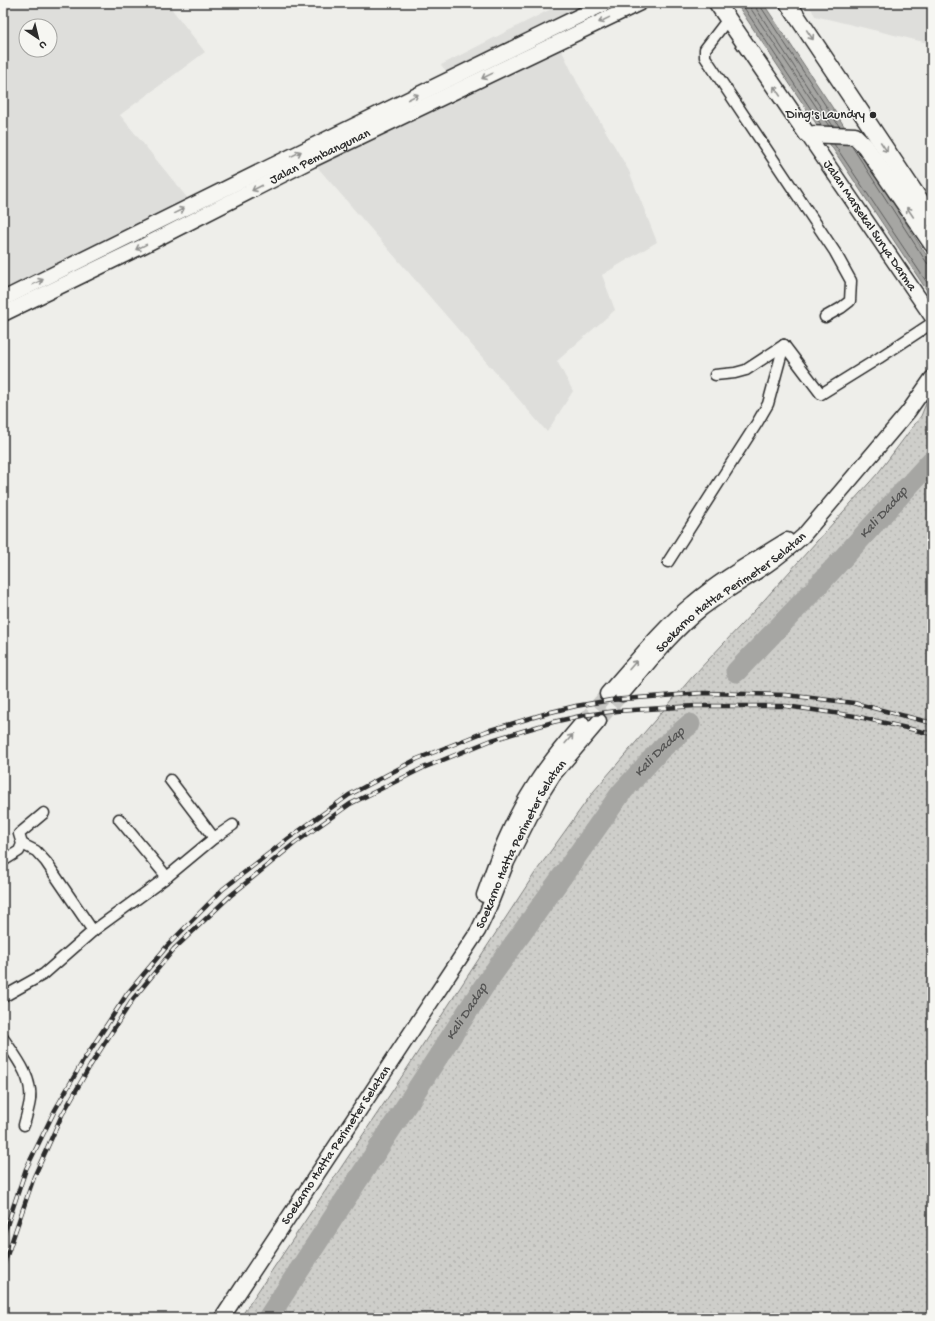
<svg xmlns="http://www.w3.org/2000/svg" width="935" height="1321" font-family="'Gochi Hand',sans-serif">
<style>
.built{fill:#dededb;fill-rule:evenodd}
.grass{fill:url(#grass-dots);stroke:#7c7c7a}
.water{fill:#a6a6a3;stroke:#757573}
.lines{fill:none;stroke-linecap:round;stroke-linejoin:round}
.shore{stroke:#5c5c5b;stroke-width:1}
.river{stroke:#a6a6a3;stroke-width:21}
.secondary-tunnel{stroke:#c7c7c4;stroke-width:14;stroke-dasharray:14 7;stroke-linecap:butt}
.minor-casing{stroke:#2b2b2b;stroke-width:13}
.secondary-casing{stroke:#2b2b2b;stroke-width:17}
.primary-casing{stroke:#2b2b2b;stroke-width:19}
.minor{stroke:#f6f6f2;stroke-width:10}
.secondary{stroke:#f6f6f2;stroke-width:14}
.primary{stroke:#f6f6f2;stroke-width:16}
.rail-casing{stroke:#2b2b2b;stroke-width:4.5}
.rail{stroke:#f6f6f2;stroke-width:3;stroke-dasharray:9;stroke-linecap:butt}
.oneway{stroke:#90908e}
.poi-dot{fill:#2b2b2b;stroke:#f6f6f2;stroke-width:1.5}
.labels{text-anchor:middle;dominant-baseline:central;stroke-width:3;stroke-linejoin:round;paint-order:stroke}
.poi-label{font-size:13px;fill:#2b2b2b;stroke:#f6f6f2;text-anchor:end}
.street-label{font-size:13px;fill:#2b2b2b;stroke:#f6f6f2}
.water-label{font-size:14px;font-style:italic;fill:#565655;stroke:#f6f6f2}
</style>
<defs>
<pattern id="grass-dots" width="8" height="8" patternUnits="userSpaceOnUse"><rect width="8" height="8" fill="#cececa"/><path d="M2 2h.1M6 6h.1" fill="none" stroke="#b1b1ae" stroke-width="1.8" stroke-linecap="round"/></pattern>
</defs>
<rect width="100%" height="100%" fill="#eeeeea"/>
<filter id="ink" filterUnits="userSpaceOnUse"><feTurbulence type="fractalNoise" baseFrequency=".025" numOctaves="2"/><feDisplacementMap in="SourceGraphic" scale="8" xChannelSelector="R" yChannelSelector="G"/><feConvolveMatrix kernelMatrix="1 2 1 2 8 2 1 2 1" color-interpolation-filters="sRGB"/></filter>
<g filter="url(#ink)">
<g class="built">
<path d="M3,3h164l38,49 -85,63 73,90 -190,94zM26,26h24v24h-24z"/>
<path d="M547,3h89l-79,38 20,41 52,89 28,71 -55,33 13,35 -58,51 16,30 -26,41 -235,-271 148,-74 -19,-22 110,-56z"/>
<path d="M808,3h124v41l-117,-28z"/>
</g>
<path class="grass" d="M932,399v919h-692l153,-228 142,-217 58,-81 100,-116 63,-67 122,-136 43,-57 6,-15z"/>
<path class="water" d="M736,3h27l69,104 100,157v34z"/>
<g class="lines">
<g class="shore">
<path d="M741,3l81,123"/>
<path d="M747,3l82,123"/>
<path d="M755,3l2,7 76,116"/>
<path d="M760,3l1,4 78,119"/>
<path d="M834,144l98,146"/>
<path d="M851,145l76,118 5,2"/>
</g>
<g class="river">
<path id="s1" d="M736,672l77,-81 119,-131"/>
<path id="s2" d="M268,1318l216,-332 94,-132 43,-61 40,-44 29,-25"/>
</g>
<g class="secondary-tunnel">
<path d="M599,721l23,-27"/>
<path d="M582,723l25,-29"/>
</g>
<defs>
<g id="minor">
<path d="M728,19l-23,30v8l130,195 16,29 -1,20 -9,7 -16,9"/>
<path d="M784,345l37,49 58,-36 53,-35"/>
<path d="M715,375l20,-2 11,-3 38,-25"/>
<path d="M668,562l89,-139 11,-19 16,-59"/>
<path d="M170,780l44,58"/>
<path d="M119,819l48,58"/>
<path d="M22,844l14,7 10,11 47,69"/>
<path d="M3,861l16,-10 3,-7 -3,-10 25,-21"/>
<path d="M3,997l41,-23 49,-43 74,-54 47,-39 19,-13"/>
<path d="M3,1038c12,18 30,39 27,62 -1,8 -4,17 -6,25"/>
</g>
<g id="secondary">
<path id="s3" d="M807,134l125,183"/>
<path d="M3,299l268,-133 335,-163"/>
<path id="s4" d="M3,314l140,-68 169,-86 328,-157"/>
<path d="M607,694c28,-31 54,-65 86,-91 28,-24 62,-43 94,-63"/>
<path id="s5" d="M622,694c25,-29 49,-61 79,-85 21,-16 44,-29 66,-44 13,-9 25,-19 36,-29l105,-124 24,-34"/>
<path d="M484,895c13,-37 27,-73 48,-106 14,-23 32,-45 50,-66"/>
<path id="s6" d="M222,1318l256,-387 9,-19 20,-50 35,-69 12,-19 45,-53"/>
</g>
<g id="primary">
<path d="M717,3l90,131 48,2 10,10 67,98"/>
<path d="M788,3l144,215"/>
</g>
</defs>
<use href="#minor" class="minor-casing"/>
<use href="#secondary" class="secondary-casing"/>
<use href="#primary" class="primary-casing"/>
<use href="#minor" class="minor"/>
<use href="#secondary" class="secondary"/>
<use href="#primary" class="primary"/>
<defs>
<g id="rail">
<path d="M3,1237l23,-68 29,-59 28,-49 44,-67 41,-49 55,-56 66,-51 60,-43 68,-36 70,-28 64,-19 25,-6 35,-6 92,-7 83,2 68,8 78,20"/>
<path d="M3,1267l31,-90 28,-62 28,-49 43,-67 41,-50 56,-53 65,-53 55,-39 73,-36 69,-28 61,-18 32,-7 32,-4 78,-5h91l69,10 77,18"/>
</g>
</defs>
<use href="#rail" class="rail-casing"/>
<use href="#rail" class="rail"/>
</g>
<defs><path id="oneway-shaft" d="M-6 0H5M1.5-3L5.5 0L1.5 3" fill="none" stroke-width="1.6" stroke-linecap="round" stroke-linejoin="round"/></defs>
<g class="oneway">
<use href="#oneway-shaft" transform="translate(604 20) rotate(154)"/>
<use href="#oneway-shaft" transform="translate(810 35) rotate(56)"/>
<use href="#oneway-shaft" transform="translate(487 76) rotate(154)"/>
<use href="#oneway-shaft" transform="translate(777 91) rotate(-124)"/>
<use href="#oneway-shaft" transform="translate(413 97) rotate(-26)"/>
<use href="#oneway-shaft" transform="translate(884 147) rotate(56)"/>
<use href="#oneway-shaft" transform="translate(296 154) rotate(-26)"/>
<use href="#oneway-shaft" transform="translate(257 188) rotate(153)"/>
<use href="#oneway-shaft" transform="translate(179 211) rotate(-26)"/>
<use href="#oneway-shaft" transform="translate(910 212) rotate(-124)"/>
<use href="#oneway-shaft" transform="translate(141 247) rotate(154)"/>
<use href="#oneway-shaft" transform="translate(38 282) rotate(-26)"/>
<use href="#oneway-shaft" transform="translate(633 665) rotate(-49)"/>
<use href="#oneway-shaft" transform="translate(569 739) rotate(-50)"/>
</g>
</g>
<circle class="poi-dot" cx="873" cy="115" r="4"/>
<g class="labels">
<g class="poi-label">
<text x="865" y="115">Ding's Laundry</text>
</g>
<g class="street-label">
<text stroke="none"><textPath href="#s4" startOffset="354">Jalan Pembangunan</textPath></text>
<text stroke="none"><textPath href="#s3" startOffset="111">Jalan Marsekal Surya Darma</textPath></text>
<text stroke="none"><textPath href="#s5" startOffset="150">Soekarno Hatta Perimeter Selatan</textPath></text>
<text stroke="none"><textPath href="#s6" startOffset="561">Soekarno Hatta Perimeter Selatan</textPath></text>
<text stroke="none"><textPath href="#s6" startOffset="207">Soekarno Hatta Perimeter Selatan</textPath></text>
</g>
<g class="water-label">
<text stroke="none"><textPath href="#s1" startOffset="217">Kali Dadap</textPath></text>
<text stroke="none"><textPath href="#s2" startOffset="689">Kali Dadap</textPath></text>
<text stroke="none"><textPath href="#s2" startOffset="365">Kali Dadap</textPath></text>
</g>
</g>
<rect width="935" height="1321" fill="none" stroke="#f6f6f2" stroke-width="16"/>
<rect x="8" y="8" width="919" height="1305" fill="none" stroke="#2b2b2b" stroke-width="1.5" filter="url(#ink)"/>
<g transform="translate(38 38) rotate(145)"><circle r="19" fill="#f6f6f2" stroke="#a5a5a2"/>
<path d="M0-3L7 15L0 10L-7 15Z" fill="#2b2b2b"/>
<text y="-6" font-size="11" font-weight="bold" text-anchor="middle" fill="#2b2b2b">U</text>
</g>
</svg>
